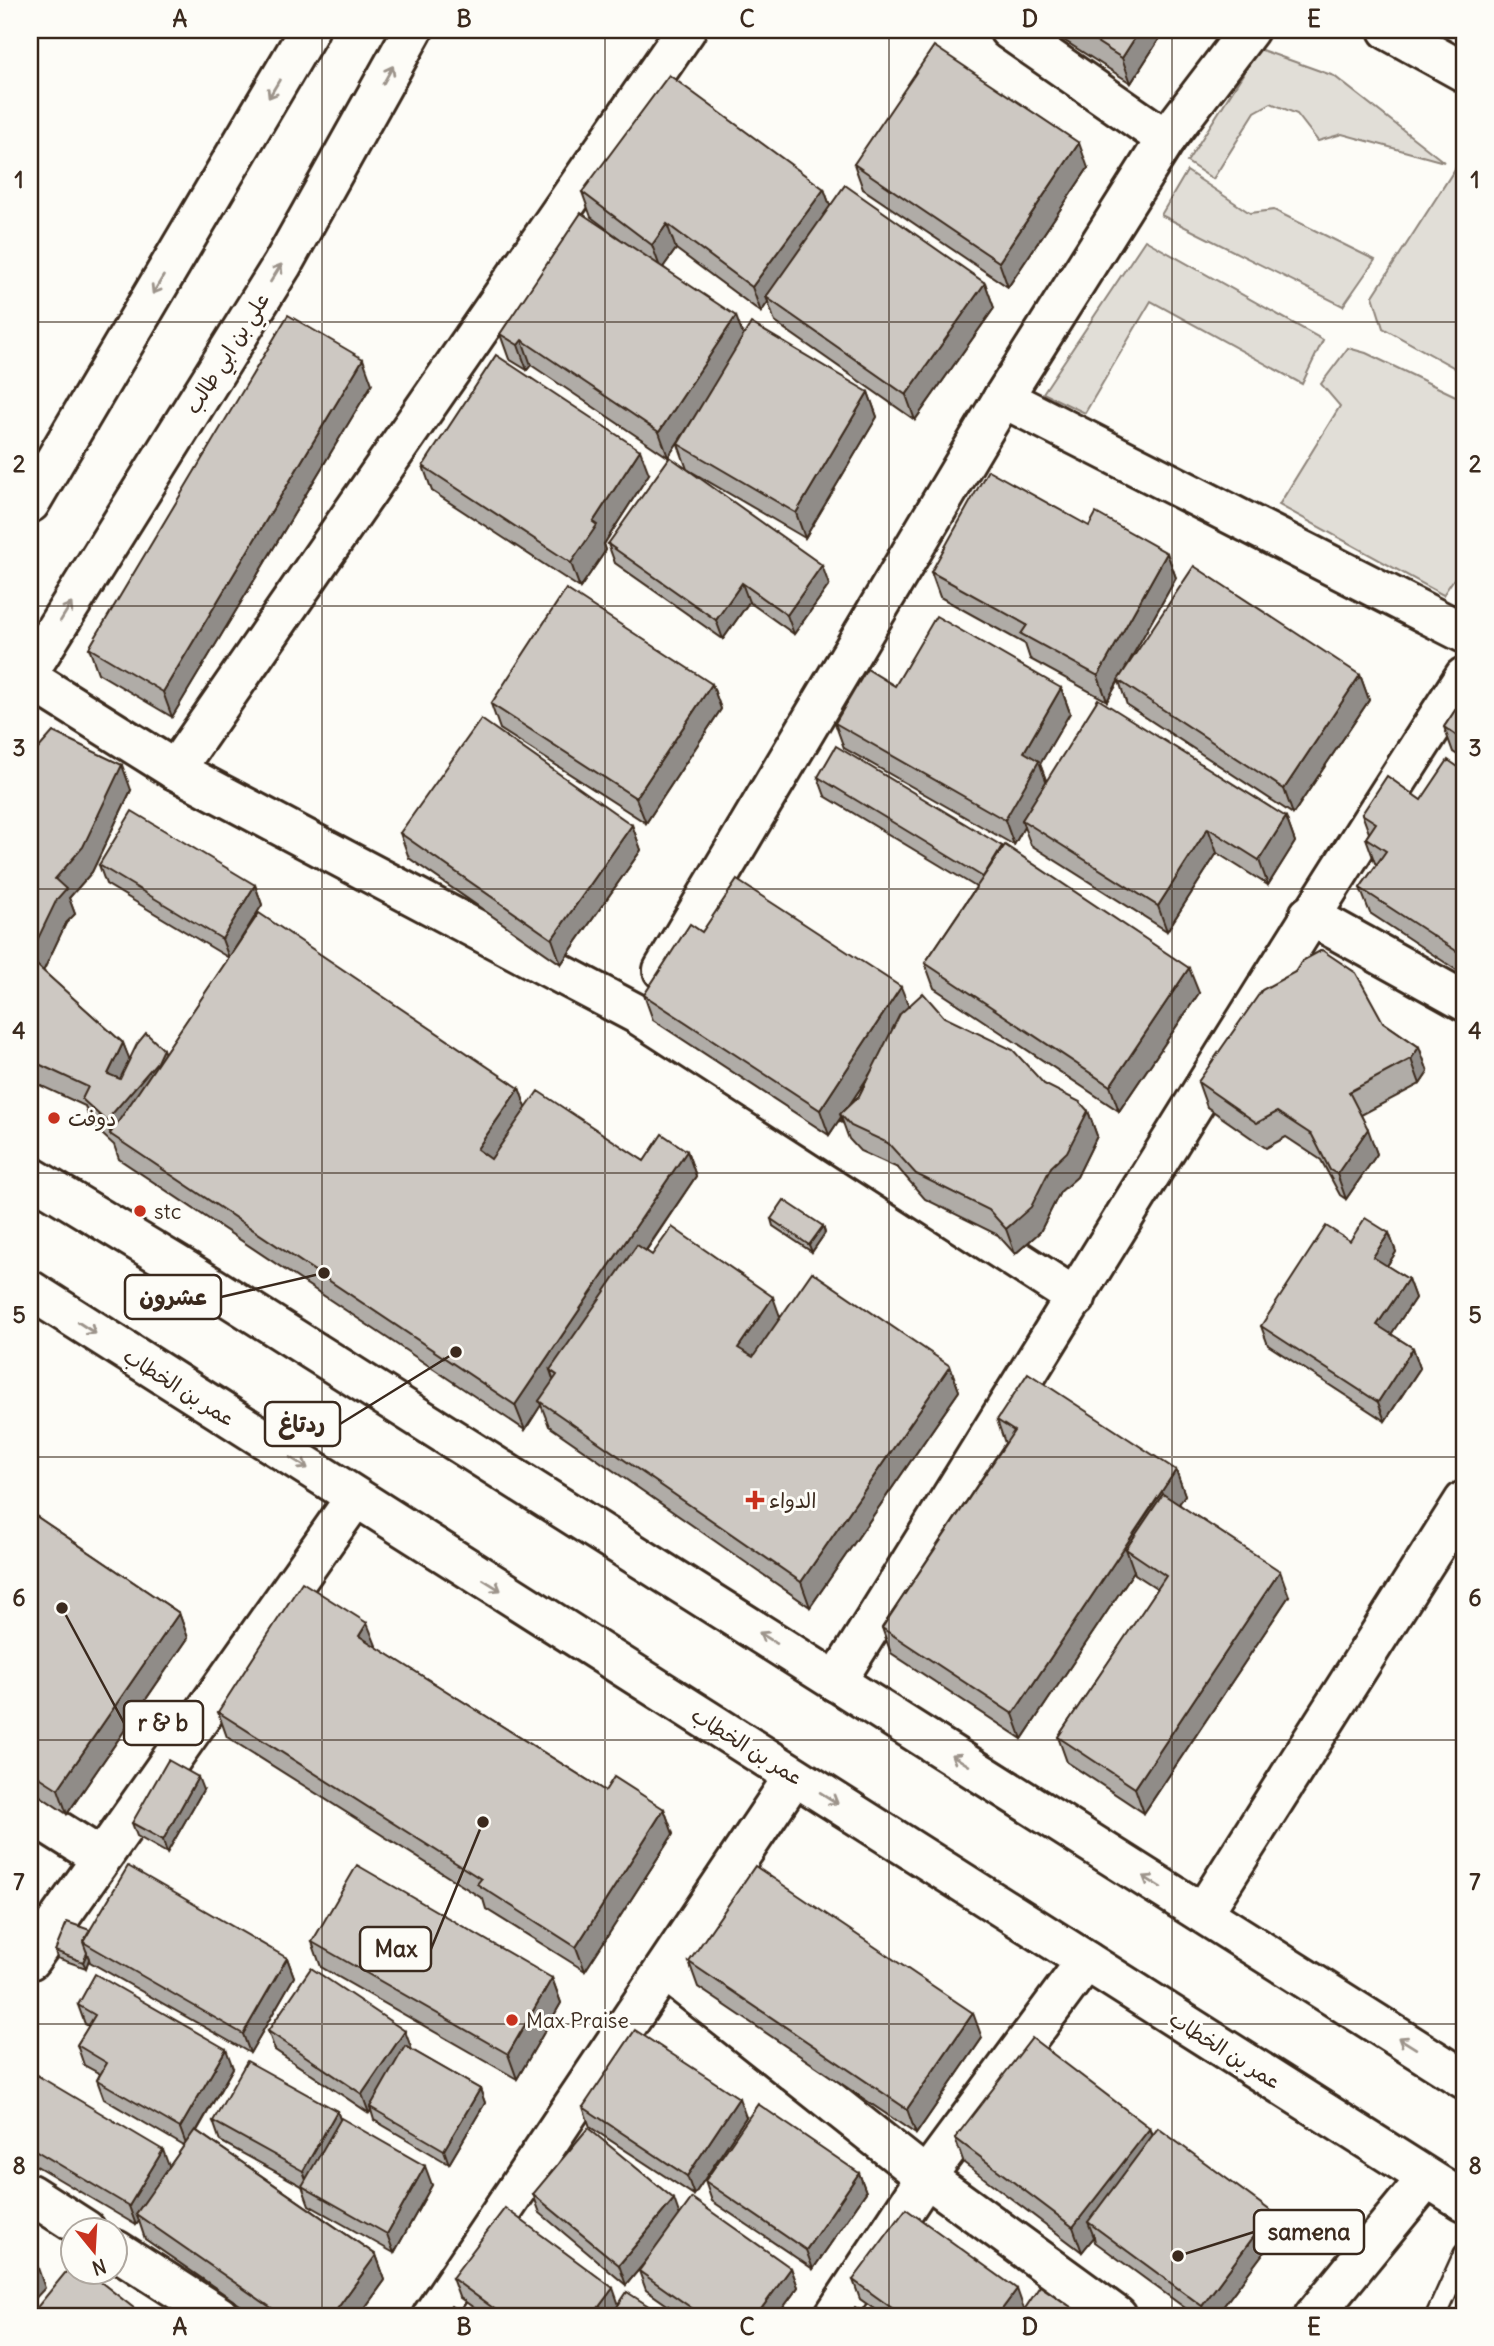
<svg xmlns="http://www.w3.org/2000/svg" width="1494" height="2346" font-family="Delius,'Playpen Sans Arabic',sans-serif">
<style>
.green{fill:#e1ded7;stroke:#8e847a;stroke-width:2}
.lines{fill:none;stroke-linecap:round;stroke-linejoin:round}
.lane-casing{stroke:#3b2a1e;stroke-width:24}
.street-casing{stroke:#3b2a1e;stroke-width:44}
.secondary-casing{stroke:#3b2a1e;stroke-width:44}
.lane{stroke:#fdfcf7;stroke-width:19}
.street{stroke:#fdfcf7;stroke-width:38}
.secondary{stroke:#fdfcf7;stroke-width:38}
.wall{fill:#b0aca7;stroke:#3b2a1e;stroke-width:2;fill-rule:evenodd}
.shaded-wall{fill:#908c88;stroke:#3b2a1e;stroke-width:2}
.building{fill:#cdc8c2;stroke:#3b2a1e;stroke-width:2}
.oneway{stroke:#9c938a}
.grid{fill:none;stroke:#3b2a1e;stroke-width:2;stroke-opacity:0.55}
.poi-dot{fill:#c8321e;stroke:#fdfcf7;stroke-width:2.5}
.labels{text-anchor:middle;dominant-baseline:central;stroke-width:6;stroke-linejoin:round;paint-order:stroke}
.street-label{font-size:21px;fill:#3b2a1e;stroke:#fdfcf7}
.poi-label{font-size:21px;fill:#3b2a1e;stroke:#fdfcf7;text-anchor:start}
.leader{fill:none;stroke:#3b2a1e;stroke-width:2.5}
.callout-dot{fill:#3b2a1e;stroke:#fdfcf7;stroke-width:2.5}
.callout{fill:#fdfcf7;stroke:#3b2a1e;stroke-width:2.5}
.callout-label{font-size:23px;text-anchor:middle;font-weight:bold;fill:#3b2a1e}
.neatline{fill:none;stroke:#3b2a1e;stroke-width:2.5}
.grid-label{font-size:23px;text-anchor:middle;font-weight:bold;fill:#3b2a1e}
</style>
<rect width="100%" height="100%" fill="#fdfcf7"/>
<filter id="ink" filterUnits="userSpaceOnUse"><feTurbulence type="fractalNoise" baseFrequency=".0143" numOctaves="2"/><feDisplacementMap in="SourceGraphic" scale="14" xChannelSelector="R" yChannelSelector="G"/><feConvolveMatrix kernelMatrix="1 2 1 2 8 2 1 2 1" color-interpolation-filters="sRGB"/></filter>
<g filter="url(#ink)">
<g class="green">
<path d="M1259,49l75,27 110,86 -102,-28 -24,7 -21,-27 -26,-11 -16,9 -42,67 -26,-17z"/>
<path d="M1464,155v218l-81,-45 -10,-32z"/>
<path d="M1187,171l63,42 24,-3 101,50 -32,46 -182,-91z"/>
<path d="M1145,240l178,100 -21,44 -151,-83 -66,112 -42,-20z"/>
<path d="M1348,348l18,5 98,47v164l-21,31 -164,-90 61,-99 -19,-22z"/>
</g>
<g class="lines">
<defs>
<path id="lane" d="M1436,2316l28,-62"/>
<g id="street">
<path d="M1009,30l157,109"/>
<path d="M1388,30l76,42"/>
<path d="M1003,398l461,235"/>
<path d="M30,679l145,91 462,244 439,284"/>
<path d="M175,770l511,-740"/>
<path d="M1309,915l155,86"/>
<path d="M663,970l340,-572 163,-259 83,-109"/>
<path d="M836,1682c210,-335 413,-674 628,-1005"/>
<path d="M30,1813l70,44"/>
<path d="M1203,1913l261,-412"/>
<path d="M30,1960l325,-462"/>
<path d="M665,1970l261,207 191,139"/>
<path d="M30,2194l56,36"/>
<path d="M116,2250l103,66"/>
<path d="M432,2316l362,-540"/>
<path d="M834,2316l92,-139 160,-216"/>
<path d="M1314,2316l113,-138"/>
</g>
<g id="secondary">
<path d="M30,503l279,-473"/>
<path d="M30,670l252,-405 131,-235"/>
<path d="M30,1176l157,95 1277,808"/>
<path d="M30,1290l1434,911"/>
</g>
</defs>
<use href="#lane" class="lane-casing"/>
<use href="#street" class="street-casing"/>
<use href="#secondary" class="secondary-casing"/>
<use href="#lane" class="lane"/>
<use href="#street" class="street"/>
<use href="#secondary" class="secondary"/>
</g>
<g class="wall">
<path d="M1048,30h117l-34,53z"/>
<path d="M854,164l234,4 -80,119 -145,-98z"/>
<path d="M824,189l6,17 155,77 9,25 -79,112 -140,-98 -7,-20 -7,10 -85,-63 -13,18 80,68 125,57 9,25 -72,121 -118,-69 -9,-25 13,-22 -23,35 -137,-92 -4,5 -18,-11 -9,-25 124,-92 -33,-25 -9,-25z"/>
<path d="M372,384l-200,333 -74,-44 -9,-25z"/>
<path d="M423,466l226,8 -45,70 2,6 -26,38 -148,-97z"/>
<path d="M1089,526l78,27 9,25 -54,96 238,1 9,25 -76,114 -166,-109 -8,-24 -12,20 -77,-42 -5,-15 -85,-47 -9,-25z"/>
<path d="M608,544l221,41 -35,49 -45,-32 -26,37 -108,-76z"/>
<path d="M712,684l9,25 -75,114 -146,-94 -9,-25z"/>
<path d="M1061,688l9,25 -30,51 6,16 240,37 9,25 -27,43 -51,-32 -50,78 -136,-86 -7,-18 -10,18 -170,-97 -9,-25z"/>
<path d="M1464,697v62l-11,-7 -9,-25z"/>
<path d="M30,758l101,32 -39,82 -23,26 6,16 -9,9 -23,48 80,72 6,16 36,-6 64,-95 -123,-74 -7,-19 156,20 7,20 -33,53 290,130 7,20 118,53 43,-10 9,25 -50,75 6,4 129,62 169,49 9,25 -149,216 -261,-181 -8,-21 -16,25 -406,-271 -5,-14 -23,-21 -6,-18 -50,-23 -5,-5z"/>
<path d="M1464,771v204l-94,-62 -10,-25 17,-24 -2,-1 -9,-25 3,-5 -7,-19 59,-14z"/>
<path d="M818,777l184,69v2l197,145 -80,118 -185,-123 -9,-25 51,-76 -151,-91z"/>
<path d="M632,825l9,25 -80,114 -152,-106 -9,-25z"/>
<path d="M702,932l206,74 36,11 100,67 44,27 9,25 -20,41 -17,15 -20,40 -25,22 -17,-19 -73,-36 -27,-31 -38,-17 -11,-12 -8,-22 -12,18 -176,-115 -9,-25zM871,1072l-12,24 -10,10z"/>
<path d="M1295,972l88,50 36,25 9,25 -8,12 -59,31 16,39 -31,45 -6,-4 -19,-35 -35,-23 -20,11 -59,-41 -9,-25z"/>
<path d="M771,1219l52,7 2,7 -13,19 -39,-26z"/>
<path d="M1389,1233l7,19 -9,14 21,13 7,19 -24,36 22,14 7,20 -35,53 -117,-76 -7,-19 89,-85z"/>
<path d="M997,1420l179,50 9,25 -6,9 110,92 -145,217 -77,-51 -9,-25 100,-148 -23,-15 -1,-3 -112,168 -131,-86 -9,-25 123,-185z"/>
<path d="M30,1512l149,101 9,25 -121,176 -37,-25z"/>
<path d="M376,1647l229,144 59,18 9,25 -88,137 -99,-62 -3,-10 -256,-162 -9,-25z"/>
<path d="M203,1790l-36,63 -30,-17 -5,-13z"/>
<path d="M90,1930l197,28 7,19 -44,76 -160,-91 -1,-3 -3,9 -29,-10 -2,-7z"/>
<path d="M312,1942l240,36 9,25 -44,76 -196,-112z"/>
<path d="M689,1962l293,76 -66,96 -218,-147z"/>
<path d="M78,2005l155,63 -36,63 179,124 9,25 -26,36h-103l-111,-77 -6,-18 -3,4 -106,-63v-91l139,96 15,-21 -80,-47 -7,-19 3,-6 -16,-9 -7,-20 12,-19 -4,-2z"/>
<path d="M268,2031l144,19 68,39 5,14 -36,61 -75,-44 -3,-10 -2,3 -94,-63z"/>
<path d="M583,2107l163,10 -52,78 -104,-68z"/>
<path d="M337,2111l3,8 92,66 -38,68 -85,-48 -7,-19 -82,-45 -7,-20z"/>
<path d="M1150,2128l3,7 126,97 -63,84h-20l-101,-74 -1,-5 -12,15 -118,-89 -9,-25z"/>
<path d="M859,2173l7,19 -53,77 -101,-68 -7,-20z"/>
<path d="M533,2194l147,21 111,53 7,19 -21,29h-94l-37,-26 -7,-19 15,-20 -28,34 -86,-72z"/>
<path d="M452,2278l167,27 45,11h-179l-26,-19z"/>
<path d="M853,2280l171,29 -5,7h-135l-24,-17z"/>
</g>
<g class="shaded-wall">
<path d="M1140,30h25l-34,53 -9,-25z"/>
<path d="M1079,143l9,25 -80,119 -9,-25z"/>
<path d="M824,189l9,25 -67,83 2,5 -7,10 -9,-25z"/>
<path d="M667,224l9,25 -15,21 -9,-25z"/>
<path d="M985,283l9,25 -79,112 -9,-25z"/>
<path d="M736,316l9,25 -77,116 -9,-25z"/>
<path d="M522,340l9,25 -4,5 -9,-25z"/>
<path d="M363,359l9,25 -200,333 -9,-25z"/>
<path d="M868,392l9,25 -72,121 -9,-25z"/>
<path d="M640,450l9,24 -45,70 2,6 -26,38 -9,-25 22,-41z"/>
<path d="M1167,553l9,25 -69,123 -9,-25z"/>
<path d="M822,565l7,20 -35,49 -7,-19z"/>
<path d="M742,583l7,19 -26,37 -7,-19z"/>
<path d="M1360,675l9,25 -76,114 -9,-25z"/>
<path d="M712,684l9,25 -75,114 -10,-25z"/>
<path d="M1061,688l9,25 -30,51 8,22 -26,34 2,7 -10,18 -9,-25 19,-68z"/>
<path d="M122,765l9,25 -39,82 -23,26 6,16 -9,9 -25,53 -9,-25 23,-72z"/>
<path d="M1286,817l9,25 -27,43 -9,-25z"/>
<path d="M632,825l9,25 -80,114 -9,-25z"/>
<path d="M1208,828l9,25 -50,78 -9,-25z"/>
<path d="M255,885l7,20 -33,53 -7,-19z"/>
<path d="M1189,968l10,25 -80,118 -9,-25z"/>
<path d="M901,987l10,25 -69,104 -2,-2 1,3 -12,18 -9,-25z"/>
<path d="M123,1043l10,25 -15,31 -10,-25z"/>
<path d="M1419,1047l9,25 -8,12 -9,-25z"/>
<path d="M163,1049l10,25 -62,61 -5,-14z"/>
<path d="M519,1088l9,25 -42,61 -9,-25z"/>
<path d="M1088,1111l9,25 -20,41 -17,15 -20,40 -25,22 -9,-25 45,-62z"/>
<path d="M1368,1129l9,25 -31,45 -9,-25z"/>
<path d="M687,1151l9,25 -137,203 -2,-4 -7,-5 5,15 -16,16 2,4 -16,25 -10,-25z"/>
<path d="M823,1226l2,7 -13,19 -3,-7z"/>
<path d="M1389,1233l7,19 -16,24 -7,-19z"/>
<path d="M1408,1279l7,19 -31,47 -7,-20z"/>
<path d="M773,1297l9,25 -35,51 -9,-25z"/>
<path d="M1413,1348l7,20 -35,53 -7,-19z"/>
<path d="M950,1366l9,25 -149,216 -9,-25z"/>
<path d="M1176,1470l9,25 -43,64 -16,-10 8,22 -112,168 -9,-25z"/>
<path d="M1280,1571l9,25 -145,217 -9,-25z"/>
<path d="M179,1613l9,25 -121,176 -9,-25z"/>
<path d="M367,1623l10,25 -18,-12z"/>
<path d="M198,1777l5,13 -36,63 -4,-13z"/>
<path d="M664,1809l9,25 -88,137 -9,-24z"/>
<path d="M87,1953l2,6 -3,9 -3,-6z"/>
<path d="M287,1958l7,19 -44,76 -7,-19z"/>
<path d="M552,1978l9,25 -44,76 -9,-25z"/>
<path d="M973,2013l9,25 -66,96 -9,-25z"/>
<path d="M405,2031l7,19 -42,57 1,3 -2,3 -7,-19z"/>
<path d="M226,2049l7,19 -46,79 -7,-19z"/>
<path d="M480,2089l5,14 -36,61 -5,-14z"/>
<path d="M739,2098l7,19 -52,78 -7,-19z"/>
<path d="M337,2111l7,19 -34,60 -7,-19z"/>
<path d="M1150,2128l9,25 -71,69 6,15 -12,15 -9,-25z"/>
<path d="M163,2150l7,19 -34,45 3,7 -3,4 -7,-19z"/>
<path d="M425,2166l7,19 -38,68 -7,-19z"/>
<path d="M859,2173l7,19 -53,77 -7,-19z"/>
<path d="M674,2199l7,20 -55,66 -7,-20z"/>
<path d="M1272,2212l7,20 -63,84h-10l-4,-10z"/>
<path d="M376,2255l9,25 -26,36h-27z"/>
<path d="M38,2268l7,20 -15,16v-27z"/>
<path d="M791,2268l7,19 -21,29h-21z"/>
<path d="M613,2288l7,20 -6,8h-22z"/>
<path d="M1017,2289l7,20 -5,7h-22z"/>
</g>
<g class="building">
<path d="M1078,30h62l-18,28z"/>
<path d="M934,46l145,97 -80,119 -145,-98z"/>
<path d="M669,75l155,114 -72,98 -85,-63 -15,21 -70,-53z"/>
<path d="M845,185l140,98 -79,112 -140,-98z"/>
<path d="M581,213l155,103 -77,116 -137,-92 -4,5 -18,-11z"/>
<path d="M288,315l75,44 -200,333 -74,-44z"/>
<path d="M751,323l117,69 -72,121 -118,-69z"/>
<path d="M496,355l144,95 -47,72 4,3 -26,38 -148,-97z"/>
<path d="M670,457l152,108 -35,50 -45,-32 -26,37 -108,-76z"/>
<path d="M988,470l101,56 7,-13 71,40 -69,123 -77,-42 6,-9 -96,-53z"/>
<path d="M1194,566l166,109 -76,114 -166,-109z"/>
<path d="M566,589l146,95 -76,114 -145,-94z"/>
<path d="M936,616l125,72 -37,64 15,9 -34,59 -170,-97 32,-54 28,17z"/>
<path d="M1464,697v44l-20,-14z"/>
<path d="M1098,699l188,118 -27,43 -51,-32 -50,78 -136,-86z"/>
<path d="M481,719l151,106 -80,114 -152,-106z"/>
<path d="M53,732l69,33 -39,82 -28,32 11,10 -9,10 -25,52 -2,-1v-192z"/>
<path d="M836,746l166,100 -19,31 -165,-100z"/>
<path d="M1448,760l16,11v185l-104,-68 26,-37 -20,-13 10,-15 -14,-9 25,-38 34,24z"/>
<path d="M132,811l123,74 -33,54 -123,-74z"/>
<path d="M1005,845l184,123 -79,118 -185,-123z"/>
<path d="M737,880l164,107 -81,123 -176,-115 46,-71 12,8z"/>
<path d="M259,913l260,175 -42,61 14,10 47,-68 106,70 18,-27 25,17 -172,254 -405,-271z"/>
<path d="M1322,950l34,23 27,49 36,25 -8,12 -62,33 19,37 -31,45 -7,-4 -18,-35 -35,-23 -20,11 -59,-41 64,-92 33,-18 7,-11z"/>
<path d="M30,959l93,84 -15,31 12,5 17,-35 9,-11 17,16 -6,13 -51,59 -24,-22 6,-12 -58,-27z"/>
<path d="M923,993l21,24 69,33 31,34 36,18 8,9 -21,41 -16,15 -20,40 -25,22 -17,-19 -73,-36 -28,-31 -37,-17 -11,-12 19,-18 41,-82z"/>
<path d="M784,1200l39,26 -14,19 -38,-26z"/>
<path d="M1365,1218l24,15 -16,24 35,22 -31,46 36,23 -35,54 -117,-76 65,-100 24,15z"/>
<path d="M672,1227l101,70 -35,51 15,9 59,-85 138,94 -149,216 -262,-181 18,-26 -7,-5 87,-125 15,10z"/>
<path d="M1028,1373l148,97 -163,244 -131,-86 132,-197 -17,-11z"/>
<path d="M1163,1494l117,77 -145,217 -77,-51 108,-161 -40,-27z"/>
<path d="M30,1512l149,101 -121,176 -28,-18z"/>
<path d="M302,1582l65,41 -8,13 246,155 9,-14 50,32 -88,138 -99,-63 4,-5 -263,-167z"/>
<path d="M168,1760l30,17 -35,63 -31,-17z"/>
<path d="M357,1865l195,113 -44,76 -196,-112z"/>
<path d="M128,1866l159,92 -44,76 -160,-92z"/>
<path d="M755,1866l218,147 -66,96 -218,-147z"/>
<path d="M67,1922l23,8 -7,12 4,11 -4,9 -28,-11z"/>
<path d="M311,1968l94,63 -43,63 -94,-63z"/>
<path d="M95,1974l131,75 -46,79 -83,-48 10,-17 -30,-18 18,-30 -17,-10z"/>
<path d="M635,2030l104,68 -52,78 -104,-69z"/>
<path d="M1032,2038l118,90 -77,99 -118,-89z"/>
<path d="M405,2046l75,43 -36,61 -74,-43z"/>
<path d="M247,2061l90,50 -34,60 -90,-50z"/>
<path d="M30,2071l133,79 -34,56 -99,-59z"/>
<path d="M758,2104l101,69 -53,77 -101,-69z"/>
<path d="M341,2118l84,48 -38,68 -85,-48z"/>
<path d="M588,2128l86,71 -55,66 -86,-71z"/>
<path d="M1158,2128l114,84 -70,94 -114,-84z"/>
<path d="M195,2130l181,125 -44,61h-49l-147,-102z"/>
<path d="M692,2198l99,70 -35,48h-53l-64,-45z"/>
<path d="M505,2208l108,80 -21,28h-88l-52,-38z"/>
<path d="M906,2209l111,80 -20,27h-94l-50,-36z"/>
<path d="M30,2261l8,7 -8,9z"/>
<path d="M74,2262v10h14l56,44h-114z"/>
<path d="M1040,2286l44,30h-64z"/>
<path d="M627,2292l37,24h-53z"/>
<path d="M451,2306l14,10h-22z"/>
<path d="M855,2307l14,9h-20z"/>
</g>
<defs><path id="oneway-shaft" d="M-6 0H5M1.5-3L5.5 0L1.5 3" fill="none" stroke-width="1.6" stroke-linecap="round" stroke-linejoin="round" transform="scale(1.75)"/></defs>
<g class="oneway">
<use href="#oneway-shaft" transform="translate(388 75) rotate(-61)"/>
<use href="#oneway-shaft" transform="translate(274 89) rotate(121)"/>
<use href="#oneway-shaft" transform="translate(276 273) rotate(-58)"/>
<use href="#oneway-shaft" transform="translate(158 285) rotate(121)"/>
<use href="#oneway-shaft" transform="translate(66 612) rotate(-58)"/>
<use href="#oneway-shaft" transform="translate(87 1328) rotate(33)"/>
<use href="#oneway-shaft" transform="translate(299 1463) rotate(32)"/>
<use href="#oneway-shaft" transform="translate(492 1585) rotate(32)"/>
<use href="#oneway-shaft" transform="translate(768 1638) rotate(-148)"/>
<use href="#oneway-shaft" transform="translate(960 1760) rotate(-148)"/>
<use href="#oneway-shaft" transform="translate(829 1798) rotate(32)"/>
<use href="#oneway-shaft" transform="translate(1152 1882) rotate(-148)"/>
<use href="#oneway-shaft" transform="translate(1407 2043) rotate(-148)"/>
</g>
</g>
<path class="grid" d="M322,30v2286M605,30v2286M889,30v2286M1172,30v2286M30,322h1434M30,606h1434M30,889h1434M30,1173h1434M30,1457h1434M30,1740h1434M30,2024h1434"/>
<g class="poi-dot">
<circle cx="54" cy="1118" r="7"/>
<circle cx="140" cy="1211" r="7"/>
<path d="M751.5 1489.5h7v7h7v7h-7v7h-7v-7h-7v-7h7z"/>
<circle cx="512" cy="2020" r="7"/>
</g>
<g class="labels">
<g class="street-label">
<text transform="translate(227 353) rotate(-58)">علي بن ابي طالب</text>
<text transform="translate(179 1387) rotate(32)">عمر بن الخطاب</text>
<text transform="translate(747 1746) rotate(32)">عمر بن الخطاب</text>
<text transform="translate(1225 2050) rotate(32)">عمر بن الخطاب</text>
</g>
<g class="poi-label">
<text x="68" y="1118">دوفت</text>
<text x="154" y="1211">stc</text>
<text x="769" y="1500">الدواء</text>
<text x="526" y="2020">Max Praise</text>
</g>
</g>
<path class="leader" d="M324 1273L221 1297M456 1352L340 1424M62 1608L124 1723M483 1822L431 1949M1178 2256L1254 2232"/>
<g class="callout-dot">
<circle cx="324" cy="1273" r="7"/>
<circle cx="456" cy="1352" r="7"/>
<circle cx="62" cy="1608" r="7"/>
<circle cx="483" cy="1822" r="7"/>
<circle cx="1178" cy="2256" r="7"/>
</g>
<g class="callout">
<rect x="125" y="1275" width="96" height="44" rx="7"/>
<rect x="265" y="1402" width="75" height="44" rx="7"/>
<rect x="124" y="1701" width="79" height="44" rx="7"/>
<rect x="360" y="1927" width="71" height="44" rx="7"/>
<rect x="1254" y="2210" width="110" height="44" rx="7"/>
</g>
<g class="callout-label">
<text x="173" y="1305">عشرون</text>
<text x="302" y="1432">ردتاغ</text>
<text x="163" y="1731">r &amp; b</text>
<text x="396" y="1957">Max</text>
<text x="1309" y="2240">samena</text>
</g>
<rect width="1494" height="2346" fill="none" stroke="#fdfcf7" stroke-width="77"/>
<g transform="translate(94 2251) rotate(162)"><circle r="33" fill="#fdfcf7" stroke="#afa8a0" stroke-width="2"/>
<path d="M0-5L12 26L0 18L-12 26Z" fill="#c8321e"/>
<text y="-10" font-size="19" font-weight="bold" text-anchor="middle" fill="#3b2a1e">N</text>
</g>
<rect x="38" y="38" width="1418" height="2270" class="neatline"/>
<g class="grid-label">
<text x="180" y="27">A</text>
<text x="464" y="27">B</text>
<text x="747" y="27">C</text>
<text x="1030" y="27">D</text>
<text x="1314" y="27">E</text>
<text x="19" y="188">1</text>
<text x="1475" y="188">1</text>
<text x="19" y="472">2</text>
<text x="1475" y="472">2</text>
<text x="19" y="756">3</text>
<text x="1475" y="756">3</text>
<text x="19" y="1039">4</text>
<text x="1475" y="1039">4</text>
<text x="19" y="1323">5</text>
<text x="1475" y="1323">5</text>
<text x="19" y="1606">6</text>
<text x="1475" y="1606">6</text>
<text x="19" y="1890">7</text>
<text x="1475" y="1890">7</text>
<text x="19" y="2174">8</text>
<text x="1475" y="2174">8</text>
<text x="180" y="2335">A</text>
<text x="464" y="2335">B</text>
<text x="747" y="2335">C</text>
<text x="1030" y="2335">D</text>
<text x="1314" y="2335">E</text>
</g>
</svg>
